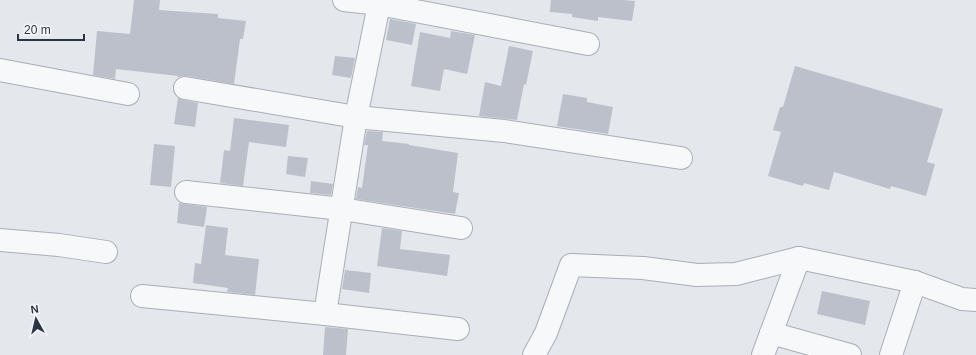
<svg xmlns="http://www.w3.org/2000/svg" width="976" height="355" font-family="Helvetica,sans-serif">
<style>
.building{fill:#bbc0ca}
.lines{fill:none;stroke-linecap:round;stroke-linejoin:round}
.minor-casing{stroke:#a9aeb7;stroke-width:24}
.minor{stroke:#f7f8fa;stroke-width:22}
</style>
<rect width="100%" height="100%" fill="#e4e7ec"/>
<g class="building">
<path d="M134,0h26l-1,10 59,4v4l28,3 -3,18h-3l-6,45 -47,-8h-6l-2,1h-2l1,-1 -62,-7 -1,10 -22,-4 4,-44 33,3z"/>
<path d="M551,0h72l12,1 -3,20 -34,-4v4l-26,-4v-3l-22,-2z"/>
<path d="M390,19l26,5 -4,21 -26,-5z"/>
<path d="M451,31l24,4 -8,39 -23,-5 -4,22 -29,-5 9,-54 30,6z"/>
<path d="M509,46l24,5 -7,34 -2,-1 -7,36 -38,-4 6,-34 16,4z"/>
<path d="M335,56l20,2 -4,20 -19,-3z"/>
<path d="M795,66l148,43 -16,53 8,2 -9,32 -35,-10 -1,3 -56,-17 -5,18 -25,-7 -1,3 -35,-10 13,-44 -8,-2 7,-23h3z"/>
<path d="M563,94l24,4v4l26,5 -5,27 -51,-8z"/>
<path d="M178,98l5,2 15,3 -3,24 -21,-3z"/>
<path d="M234,118l55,7 -3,22 -37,-5 -6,44 -23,-3 4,-33 6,1z"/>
<path d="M367,131l16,1 -1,9 27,3v1l49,8 -5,39 6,1 -4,21 -99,-15 2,-12 4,1 6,-43h-4z"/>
<path d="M154,144l21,2 -4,41 -21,-2z"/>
<path d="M288,156l20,2 -3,19 -19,-3z"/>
<path d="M311,181l22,3 -2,11 -21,-2z"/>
<path d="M179,203l6,1 22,3 -3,20 -27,-4z"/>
<path d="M206,225l22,3 -3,27 34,4 -4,36 -28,-3 1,-4 -35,-5 2,-20 6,1z"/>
<path d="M382,228l20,3 -2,18 50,6 -3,21 -70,-10z"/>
<path d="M345,270l26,3 -2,20 -27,-4z"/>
<path d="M822,291l48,10 -5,24 -48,-11z"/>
<path d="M325,327l23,2 -2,26h-23z"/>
</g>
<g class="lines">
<defs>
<g id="minor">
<path d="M344,0l35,4 209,40"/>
<path d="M0,70l128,24"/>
<path d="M185,88l171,29 148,14 177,27"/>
<path d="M186,192l156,17 119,19"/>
<path d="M0,240l59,5 47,7"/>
<path d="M142,296l183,18 133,15"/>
<path d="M325,314l31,-197 24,-117"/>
<path d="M771,333l79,22"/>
<path d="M534,355l12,-22 25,-68 72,3 54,7 39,-1 63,-16 116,24 47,17 14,1"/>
<path d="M763,355l36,-97"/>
<path d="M891,355l24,-73"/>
</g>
</defs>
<use href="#minor" class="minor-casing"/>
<use href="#minor" class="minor"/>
</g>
<g transform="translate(36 319) rotate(352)" stroke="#f4f6f9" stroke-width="3" paint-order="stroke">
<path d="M0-3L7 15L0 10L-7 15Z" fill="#2b3445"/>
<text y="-6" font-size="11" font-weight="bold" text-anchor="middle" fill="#2b3445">N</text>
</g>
<path d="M18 34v6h66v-6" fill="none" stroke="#2b3445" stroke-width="2"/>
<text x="24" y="34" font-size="12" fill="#2b3445" stroke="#f4f6f9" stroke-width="3" paint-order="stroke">20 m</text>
</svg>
